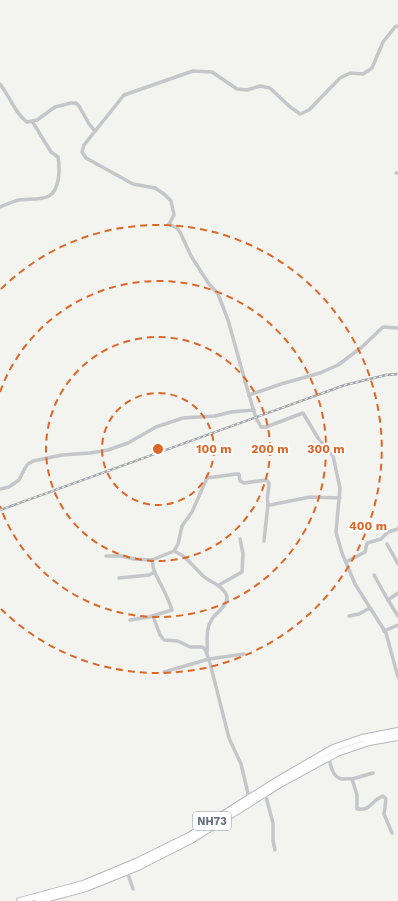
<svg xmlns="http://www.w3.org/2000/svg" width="398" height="901" font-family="'Work Sans',sans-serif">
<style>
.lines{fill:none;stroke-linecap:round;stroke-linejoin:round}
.highway-casing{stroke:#b4b6ba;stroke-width:8}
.street{stroke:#c4c6ca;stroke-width:3.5}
.highway{stroke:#fff;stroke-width:6}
.rail-casing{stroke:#a2a6ac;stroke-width:2.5}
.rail{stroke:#fff;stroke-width:1;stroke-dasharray:3;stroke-linecap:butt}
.ring{fill:none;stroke:#dc6727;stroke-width:2;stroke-dasharray:7 5}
.labels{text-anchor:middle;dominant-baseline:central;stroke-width:4;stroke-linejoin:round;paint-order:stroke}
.shield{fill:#fff;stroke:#929ba6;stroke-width:1}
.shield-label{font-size:11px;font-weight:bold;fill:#647080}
.centre{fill:#dc6727;stroke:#fff;stroke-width:2}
.ring-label{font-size:12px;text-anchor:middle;font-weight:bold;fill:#dc6727;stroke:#fff;stroke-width:4;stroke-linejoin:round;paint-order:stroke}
</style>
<rect width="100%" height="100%" fill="#f3f4f0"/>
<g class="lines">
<defs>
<g id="highway">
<path d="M20,901l63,-17 53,-22 53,-26 89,-56 55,-32 29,-10 36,-7"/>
<path d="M38,901l48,-13 52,-21 53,-27 89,-56 57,-31 32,-11 29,-5"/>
</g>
</defs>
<use href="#highway" class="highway-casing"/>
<g class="street">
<path d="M398,26l-3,1 -12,15 -11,26 -9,6 -13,-1 -10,5 -31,32 -9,4 -11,-8 -19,-18 -10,-2 -13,4 -10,-1 -25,-17 -19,-1 -69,24 -40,50 -2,7 4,6 47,26 22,4 9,6 7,7 3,14 -5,9 8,4 3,4 11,24 18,28 9,10 10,26 21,75 32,-11 39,-11 18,-8 24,-18 21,-20 15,1"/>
<path d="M0,84c9,11 16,31 27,38l10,-2 18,-13 16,-4h5l3,3 10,18 6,7"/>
<path d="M396,173h2"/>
<path d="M0,207c5,-2 10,-4 15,-6 10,-3 25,0 34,-5 11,-6 11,-28 9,-39l-7,-5 -19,-31"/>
<path d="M249,395l7,23 5,9h5l37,-14 15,25 15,18 7,32 -4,44 6,21 13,31 31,49 12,44"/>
<path d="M0,489l9,-2 10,-7 6,-12 3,-4 5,-3 29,-6 28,-2 18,-3 20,-7 28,-16 27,-9 32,-2 16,-4 23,-2"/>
<path d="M264,541l4,-37"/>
<path d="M387,544l11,20"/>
<path d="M174,551c12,5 19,15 28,24 7,7 19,9 24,19 5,9 -10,19 -14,25 -7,10 -4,22 -5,34"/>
<path d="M106,556h16l12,3 18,1 22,-9 4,-7 4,-18 10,-14 15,-34 29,-4h3l1,7 4,2 22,-3 3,3c0,7 -3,15 -1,21l2,1 40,-8 30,1"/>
<path d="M346,562l19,-10 2,-9 14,-4 7,-7 10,-3"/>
<path d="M374,575l14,25"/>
<path d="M119,578l30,-3 6,-3"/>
<path d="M219,585l23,-13 1,-18 -3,-15"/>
<path d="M398,593l-10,7 10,16"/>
<path d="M153,616l7,19 4,5 14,1 12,6h12l3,2 5,14 19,75 12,26 8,34"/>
<path d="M349,616l10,-2 11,-6"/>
<path d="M130,620l19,-3 23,-7c-4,-13 -11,-25 -17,-37 -2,-4 -2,-9 -3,-13"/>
<path d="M384,631l14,-6"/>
<path d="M164,672l45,-13 35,-5"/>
<path d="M329,758c1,6 3,17 10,20 3,2 9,0 13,1l5,16v14c15,2 14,-9 26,-13l3,3 -2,15 8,19"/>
<path d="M352,779l21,-6"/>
<path d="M265,793l8,30v18l2,9"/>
<path d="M127,871l6,18"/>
</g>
<use href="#highway" class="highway"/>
<defs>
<path id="rail" d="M0,510l345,-125 41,-10 12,-1"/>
</defs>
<use href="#rail" class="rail-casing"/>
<use href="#rail" class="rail"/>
</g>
<g class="ring">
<circle cx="158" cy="449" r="56"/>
<circle cx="158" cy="449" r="112"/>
<path d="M0 392A168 168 0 1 1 0 506"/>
<path d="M1 289A224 224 0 1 1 1 609"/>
</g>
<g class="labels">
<rect class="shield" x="193" y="812" width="38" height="18" rx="3"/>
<g class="shield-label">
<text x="212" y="821">NH73</text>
</g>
</g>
<circle cx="158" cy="449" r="6" class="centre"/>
<g class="ring-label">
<text x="214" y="453">100 m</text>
<text x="270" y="453">200 m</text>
<text x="326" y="453">300 m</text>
<text x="368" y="530">400 m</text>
</g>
</svg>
